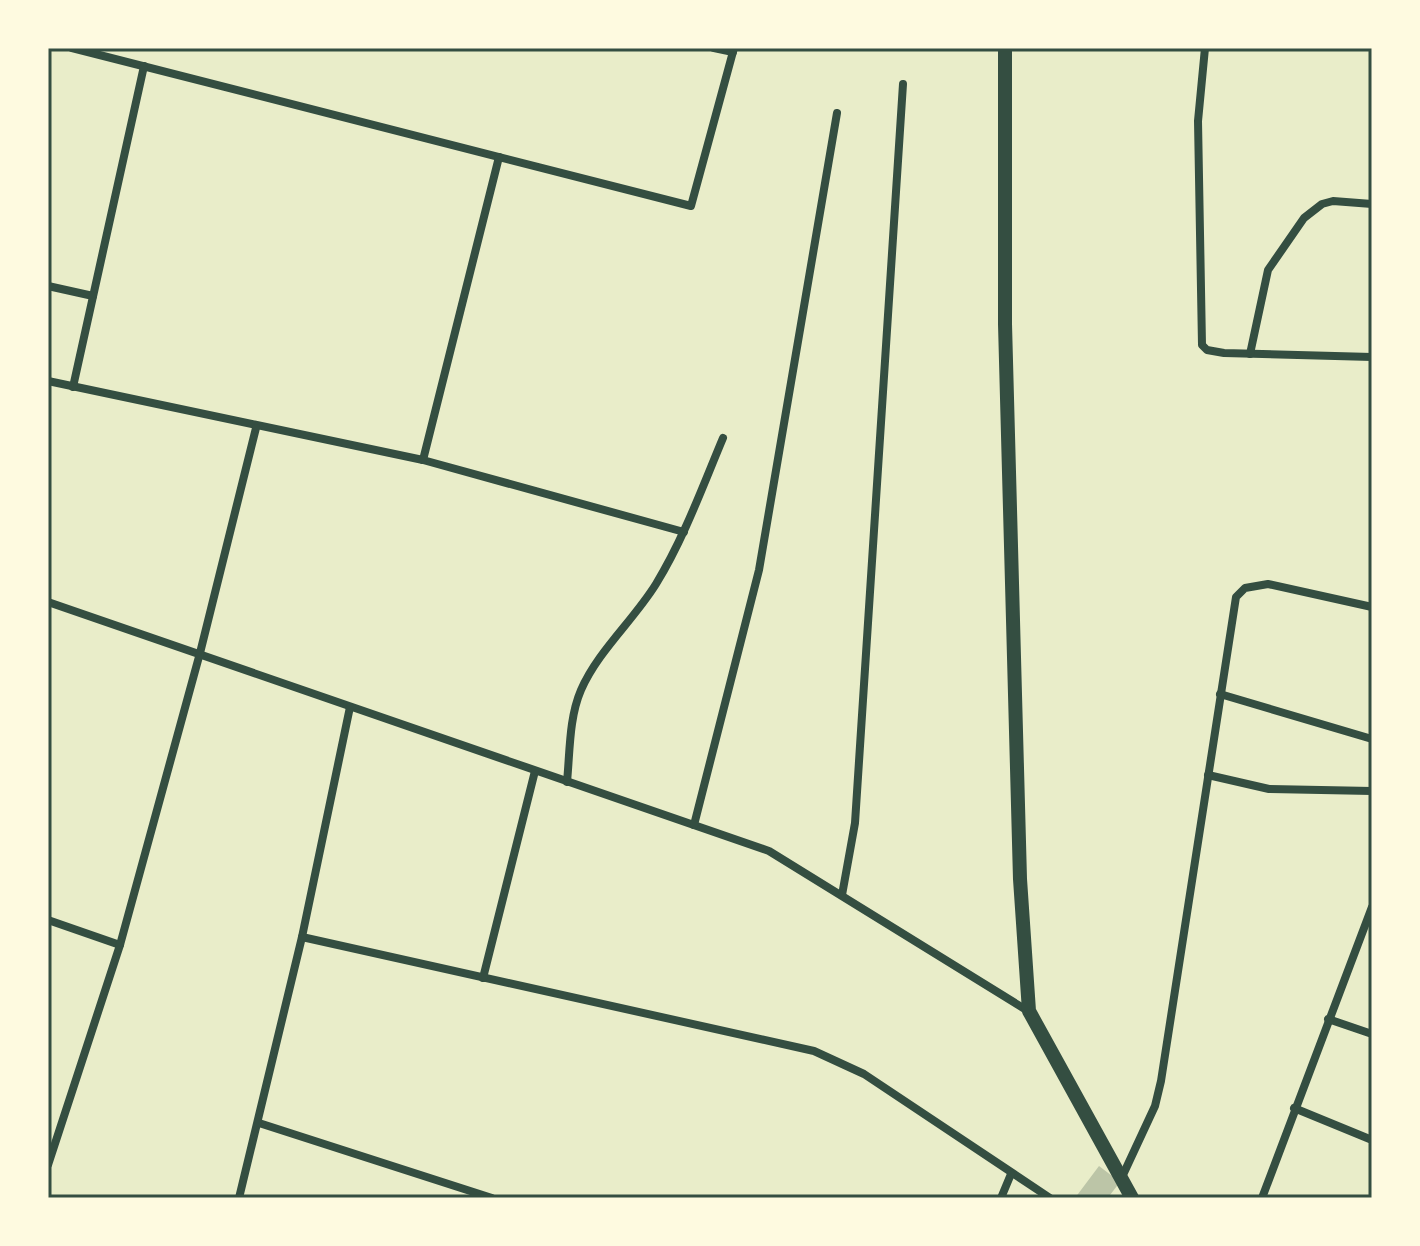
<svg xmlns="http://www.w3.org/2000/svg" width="1420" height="1246" font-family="'Alegreya Sans',sans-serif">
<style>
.building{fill:#bcc5a7}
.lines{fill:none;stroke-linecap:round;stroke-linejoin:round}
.minor{stroke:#344e41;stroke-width:8}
.tertiary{stroke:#344e41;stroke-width:14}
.neatline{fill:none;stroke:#344e41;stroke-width:3}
</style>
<rect width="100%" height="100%" fill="#e9edc9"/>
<path class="building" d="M1099,1166l21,16 -10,13 4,3h-39z"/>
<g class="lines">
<g class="minor">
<path d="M72,48l619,158 43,-158"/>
<path d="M714,48l19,4"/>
<path d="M1205,48l-7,73 4,224 5,5 17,3 148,4"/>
<path d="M48,286l45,10"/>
<path d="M1250,354l18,-84 36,-52 18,-14 11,-3 39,3"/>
<path d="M48,381l375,79 261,72"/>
<path d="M73,387l71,-321"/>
<path d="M423,460l76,-303"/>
<path d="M48,602l721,249 259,160"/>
<path d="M1220,694l152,45"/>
<path d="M1208,775l61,14 103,2"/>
<path d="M567,782c3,-31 2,-64 14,-92 17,-39 52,-69 75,-106 28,-46 46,-96 67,-146"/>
<path d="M694,825l65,-255 78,-457"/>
<path d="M842,895l13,-72 48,-739"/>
<path d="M48,920l72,25"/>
<path d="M302,937l512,114 50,23 186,124"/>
<path d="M483,978l52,-207"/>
<path d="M1328,1019l44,15"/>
<path d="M1294,1108l78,32"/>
<path d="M259,1123l233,75"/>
<path d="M48,1165l72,-220 80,-292 56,-225"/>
<path d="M1122,1177l33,-71 6,-25 75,-484 9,-9 23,-4 104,23"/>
<path d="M239,1198l63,-261 48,-230"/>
<path d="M1001,1198l10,-24"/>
<path d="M1262,1198l110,-291"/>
</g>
<path class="tertiary" d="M1005,48v276l15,555 9,132 103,187"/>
</g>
<rect width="1420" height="1246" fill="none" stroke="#fefae0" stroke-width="100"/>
<rect x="50" y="50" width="1320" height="1146" class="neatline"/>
</svg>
